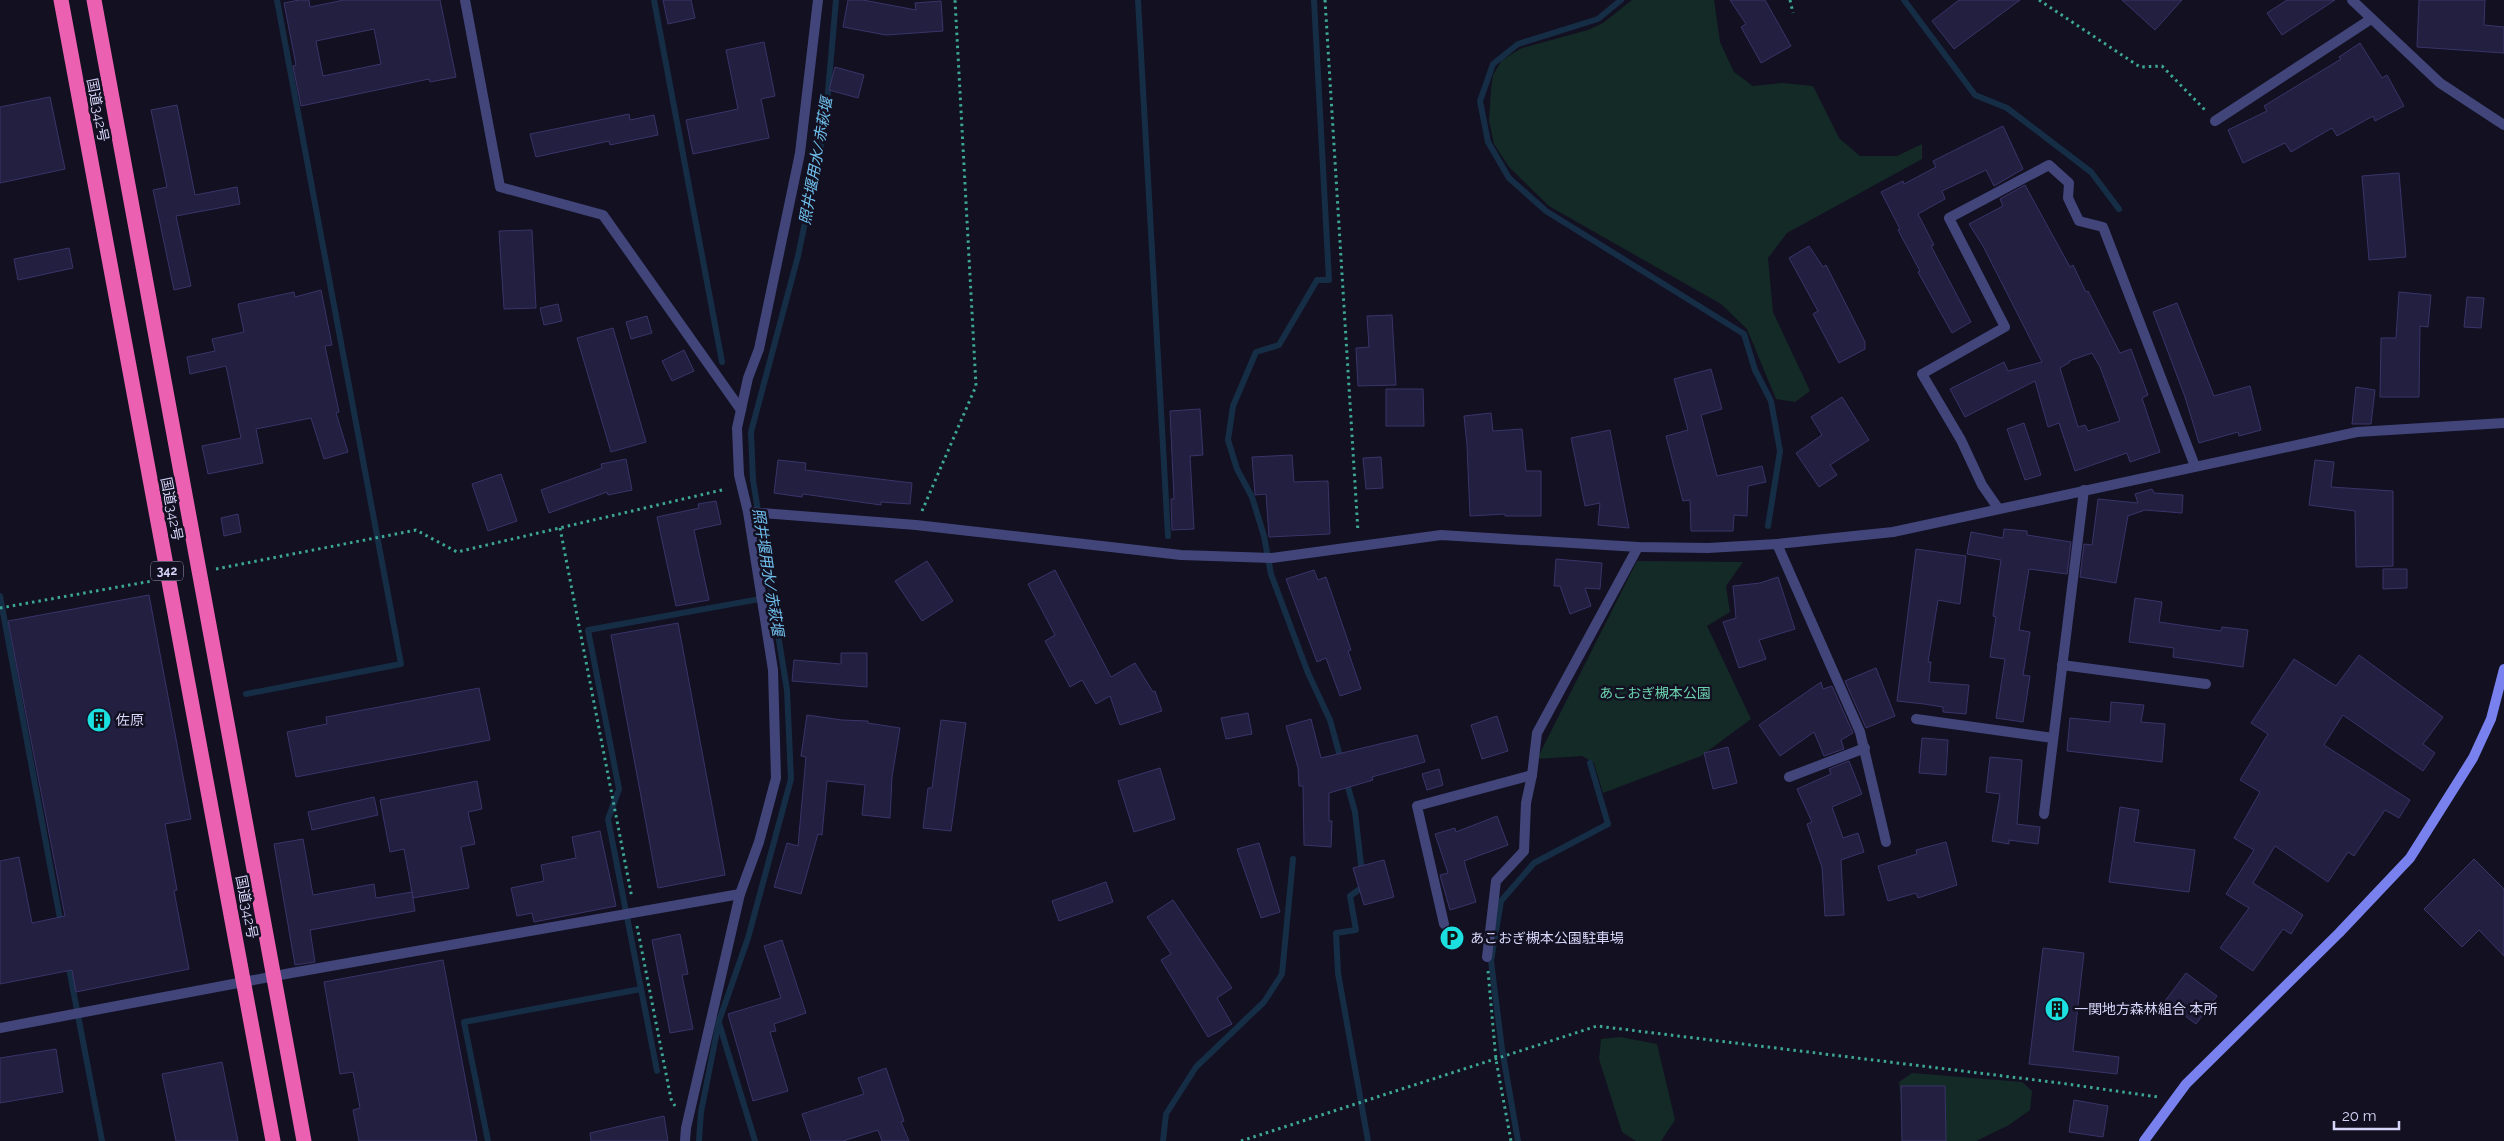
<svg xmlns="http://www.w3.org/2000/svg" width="2504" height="1141" font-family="Raleway,'Noto Sans JP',sans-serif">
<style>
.green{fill:#142a27}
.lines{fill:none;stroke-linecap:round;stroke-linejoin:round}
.stream{stroke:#162d46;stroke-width:6}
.building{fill:#221f40;stroke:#393469;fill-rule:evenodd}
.path{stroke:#3da696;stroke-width:3;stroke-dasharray:2.5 4;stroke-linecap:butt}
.street{stroke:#41457a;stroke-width:10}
.secondary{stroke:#7881ee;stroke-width:10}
.highway{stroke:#eb60b0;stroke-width:15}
.labels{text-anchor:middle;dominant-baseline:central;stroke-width:5;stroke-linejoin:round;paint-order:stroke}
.shield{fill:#121021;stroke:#9b9bb9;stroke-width:1}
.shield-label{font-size:12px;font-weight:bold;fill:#d6d6fa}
.street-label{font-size:14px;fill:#d6d6fa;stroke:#121021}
.park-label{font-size:14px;fill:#6bd1ad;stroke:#121021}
.poi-label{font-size:14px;fill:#d6d6fa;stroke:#121021;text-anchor:start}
.water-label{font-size:15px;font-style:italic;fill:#70c0ed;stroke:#121021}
</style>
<rect width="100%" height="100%" fill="#121021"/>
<g class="green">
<path d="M1632,0h82l6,42 14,30 19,14 30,-3 30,3 26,52 21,18h37l25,-12v15l-135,74 -19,25 5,54 37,79 -15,11 -19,-3 -29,-70 -26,-25 -172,-98 -40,-39 -15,-23 -5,-24 2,-30 2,-15 9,-15 20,-12 66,-18 15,-7z"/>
<path d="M1637,561l106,1 -17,24 4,26 -23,14 44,93 -50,37 -98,37 -9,-30 -12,-7 -45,3z"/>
<path d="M1620,1037l37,7 18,76 -14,21h-25l-14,-9 -23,-73 2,-20z"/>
<path d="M1912,1073l110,9 10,9 -2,19 -21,15 -33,16h-63l-11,-28 -3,-31z"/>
</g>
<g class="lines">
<g class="stream">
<path d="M654,0l68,362"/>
<path d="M1138,0l30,536"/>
<path d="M1314,0l15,280h-12l-38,65 -23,7 -23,54 -5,34 9,29 15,28 12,39 7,38 37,99 22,47 11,40"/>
<path d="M1621,0l-23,19 -80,25 -25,20 -13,37 8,41 21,36 37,33 198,123 11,36 16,31 9,50 -12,75"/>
<path d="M1904,0l71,95 32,13 84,64 28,37"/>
<path d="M0,596l61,328"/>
<path d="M246,694l155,-30 -124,-664"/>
<path d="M1346,780l9,32 7,61"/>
<path d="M1364,883v3l-14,10 6,34 -20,3 2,40 30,168"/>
<path d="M68,963l34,178"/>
<path d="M719,1023l36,118"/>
<path d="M657,1071l-49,-252 11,-30 -31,-159 177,-32"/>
<path d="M488,1141l-24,-119 177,-33"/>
<path d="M699,1141l2,-29 18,-91 29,-83 43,-159 -4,-89 -34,-210 -2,-48 47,-176 27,-130 11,-126"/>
<path d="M1163,1141l3,-27 30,-47 68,-65 18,-28 11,-115"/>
<path d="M1518,1141l-16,-92 -11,-88 10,-60 33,-38 74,-39 -18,-61"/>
</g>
</g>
<g class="building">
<path d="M299,0h10l1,7 34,-7h96l16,77 -26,5 -1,-3 -128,27 -8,-40 3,-1 -12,-62zM374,29l7,35 -58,12 -7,-35z"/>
<path d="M663,0h28l4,18 -27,6z"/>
<path d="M848,0h15l53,10 -1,-7 26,-2 2,30 -57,4 -43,-8z"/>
<path d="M1730,0h35l26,46 -30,17 -20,-36 5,-3z"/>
<path d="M1959,0h61l-66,49 -22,-28z"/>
<path d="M2122,0h60l-27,30z"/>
<path d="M2287,0h48l-53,35 -15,-22z"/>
<path d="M2419,0h66l-1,25 20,2v26l-87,-6z"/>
<path d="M764,42l11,54 -14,3 8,39 -76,16 -7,-34 52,-11 -12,-59z"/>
<path d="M2360,43l22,35 5,-3 17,31 -29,15 -2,-5 -36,20 -5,-8 -41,24 -6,-9 -42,20 -15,-33 39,-19 -3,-5 77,-47 -2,-2z"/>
<path d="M835,67l29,8 -6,23 -29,-8z"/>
<path d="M50,97l15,72 -65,14v-76z"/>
<path d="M177,105l18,90 42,-8 3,17 -64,12 15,70 -17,4 -21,-100 14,-3 -16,-77z"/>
<path d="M629,114l1,6 24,-5 4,20 -48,10 -1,-4 -73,16 -6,-23z"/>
<path d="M2003,126l20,43 -29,17 -8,-16 -44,21 3,8 -27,15 16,31 -3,1 40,76 -19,11 -34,-61 2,-1 -22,-41 2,-1 -19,-37 22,-11 1,3 32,-17 -3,-6z"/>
<path d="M2399,173l7,84 -37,3 -7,-84z"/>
<path d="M2025,185l45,82 3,-2 13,27 2,-1 32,62 11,-4 17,46 -6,3 18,54 -30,10 -3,-9 -52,18 -16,-48 -11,4 -13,-46 -70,36 -15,-28 54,-27 4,9 34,-9 -59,-116 -14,-22 34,-18 -3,-7zM2092,353l8,14 20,54 -32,10 -3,-6 -7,2 -18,-59 10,-6 -1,-1z"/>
<path d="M532,230l4,78 -32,1 -5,-78z"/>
<path d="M1809,246l14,21 3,-2 39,77v7l-26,14 -26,-49 5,-3 -29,-53z"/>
<path d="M69,248l4,20 -55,12 -4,-21z"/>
<path d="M321,290l11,55 -7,1 14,66 -3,1 12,39 -24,7 -13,-41 -55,11 7,34 -55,11 -6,-28 39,-8 -15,-72 -36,8 -3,-17 28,-6 -3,-12 32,-7 -6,-28 56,-12 1,5z"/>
<path d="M2399,292l32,3 -3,32 -8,-1 -1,71h-39l1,-59h15z"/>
<path d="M2467,297l17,1 -3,30 -17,-1z"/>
<path d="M2177,303l37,93 36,-10 11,44 -22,6 -1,-4 -39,11 -14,-46 -32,-85z"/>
<path d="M558,304l4,17 -18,4 -4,-17z"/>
<path d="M1392,315l4,70 -38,1 -2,-38 13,-1 -2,-31z"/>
<path d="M647,316l5,17 -21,6 -5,-17z"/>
<path d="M613,328l33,114 -35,10 -34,-114z"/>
<path d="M684,350l10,21 -22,10 -10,-20z"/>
<path d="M1711,369l11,40 -21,6 16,61 45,-10 4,16 -18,4 -1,30 -13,-1 -1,16h-42l-1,-31 -7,1 -17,-65 22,-6 -14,-51z"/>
<path d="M2356,387l19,3 -4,34h-19z"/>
<path d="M1386,389h37l1,37h-38z"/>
<path d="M1842,397l27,43 -39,25 7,10 -18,12 -23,-34 26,-18 -11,-18z"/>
<path d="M1200,409l3,46 -13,1 4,73 -22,1 -1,-31h3l-4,-88z"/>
<path d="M1491,413l2,18 29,-2 4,42h15v45h-36v-2l-35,2 -3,-71 -3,-29z"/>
<path d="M2024,423l17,52 -16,5 -18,-51z"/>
<path d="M1610,430l19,98 -31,-3 2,-22 -15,3 -14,-68z"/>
<path d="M1292,455l2,27 34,-1 2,53 -61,3 -3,-43 -11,1 -3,-38z"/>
<path d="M1381,457l2,31 -17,1 -3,-31z"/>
<path d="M626,459l6,31 -24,5 -1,-3 -58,21 -8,-23 61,-22 -1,-4z"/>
<path d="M778,460l28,3 -1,7 107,13 -2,21 -29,-2v3l-78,-11 -1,3 -28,-4z"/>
<path d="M2315,460l19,2 -3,25 62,4v75l-37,1 -1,-56 -46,-6z"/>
<path d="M501,474l16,47 -29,10 -16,-47z"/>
<path d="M2152,489l2,4 29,2 -1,18 -37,-3 -17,6 -12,67 -36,-6 4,-33 8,1 6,-46 40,4 -3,-9z"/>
<path d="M716,501l5,23 -27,6 15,70 -33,6 -19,-89 42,-9 -1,-4z"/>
<path d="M238,514l3,18 -17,4 -3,-18z"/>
<path d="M2004,529l23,2v4l44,7 -4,32 -38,-5 -10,61 11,2 -7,43 7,1 -7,46 -27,-4 9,-59 -15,-2 6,-40 -3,-1 8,-56 -34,-6 4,-22 32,6z"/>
<path d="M1916,549l50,7 -6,48 -22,-4 -10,62h3l-2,20 40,3 -3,29 -23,-2v-5l-19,-3 -27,-3z"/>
<path d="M1556,559l46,4 -2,26 -15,-1 6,18 -21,8 -10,-28h-6z"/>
<path d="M927,561l26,40 -31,20 -27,-40z"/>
<path d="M2383,569h24v19l-24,1z"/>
<path d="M1055,570l56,107 24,-14 18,29 2,-1 7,20 -42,14 -10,-29 -14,8 -14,-24 -12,7 -25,-46 10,-6 -27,-51z"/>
<path d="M1314,570l4,10 8,-3 25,73 -3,1 13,38 -21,7 -14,-38 -9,4 -31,-83z"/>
<path d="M1778,577l17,52 -36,11 7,19 -27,9 -16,-46 13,-4 -3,-32 27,-3z"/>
<path d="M149,595l42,224 -26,5 12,66 -3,1 15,78 -113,23 -4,-22 -72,14v-123l19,-4 13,66 33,-7 -57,-295z"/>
<path d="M2135,598l27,4 -3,20 62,9 1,-4 26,3 -5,37 -70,-10 1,-9 -45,-6z"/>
<path d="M678,623l47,252 -67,13 -47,-253z"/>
<path d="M841,653h26v34l-75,-6 2,-21 47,4z"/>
<path d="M2359,655l84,62 -20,27 12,9 -12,18 -80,-56 -19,30 86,55 -11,18 -14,-8 -31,46 -6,-4 -20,30 -53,-36 -22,37 50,32 -12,19 -8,-5 -30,42 -33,-23 29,-40 -23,-14 28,-44 -20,-12 26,-46 -20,-12 28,-46 -17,-11 43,-64 42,27z"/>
<path d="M1876,668l19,48 -29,12 -21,-47z"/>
<path d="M1821,682l2,7 9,-3 21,47 -12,7 3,9 -20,7 -10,-24 -34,24 -21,-31z"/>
<path d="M479,688l11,52 -194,37 -9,-45 40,-8 -1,-7z"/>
<path d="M2111,702l33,3 -3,17 24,2 -3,38 -95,-11 3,-33 40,4z"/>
<path d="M1248,713l4,21 -26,5 -5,-21z"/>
<path d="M807,715l35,5 26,1v2l32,5 -8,49 -2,41 -28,-3 3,-30 -38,-4 -5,54 -4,-1 -17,60 -27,-7 13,-44 11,3 8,-89 -5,-1z"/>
<path d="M1497,716l11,35 -26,8 -11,-34z"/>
<path d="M1311,719l10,39 96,-23 8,27 -53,15 1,3 -44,13v28h3l-1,26 -27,-2 -1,-59h-4l-1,-18 -12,-42z"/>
<path d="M941,720l25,3 -15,108 -28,-3 5,-40h4z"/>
<path d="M1922,738l26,2 -2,35 -27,-2z"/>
<path d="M1728,747l9,36 -24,6 -9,-36z"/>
<path d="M1990,757l32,3 -5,64 23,3 -2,17 -29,-4v4l-17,-3 8,-47 -14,-2z"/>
<path d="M1849,761l13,33 -30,13 11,31 15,-5 6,19 -23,8 3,55 -19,1 -3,-49 -15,-43 5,-2 -15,-33 34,-15 -2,-5z"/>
<path d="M1160,768l15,51 -41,13 -16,-51z"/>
<path d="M1439,769l4,16 -16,5 -5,-16z"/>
<path d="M477,781l5,28 -14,3 7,32 -14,3 8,41 -56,10 -9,-49 -14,3 -10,-52z"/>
<path d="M374,797l4,18 -66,15 -4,-18z"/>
<path d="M2120,807l19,3 -5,32 61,8 -6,42 -80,-10z"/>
<path d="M1497,816l11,29 -44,16 12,41 -26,8 -10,-35 8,-2 -13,-39 20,-6 1,4z"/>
<path d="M600,831l16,75 -82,16 -2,-9 -15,3 -6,-28 33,-7 -3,-16 35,-7 -4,-21z"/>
<path d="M303,839l10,56 61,-11 2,14 36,-6 3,19 -105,19 5,32 -20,3 -21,-121z"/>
<path d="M1946,842l11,43 -39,13 -2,-5 -28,8 -10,-35 39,-12 -1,-4z"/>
<path d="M1259,843l21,69 -19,6 -24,-69z"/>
<path d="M2474,859l30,30v67l-25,-26 -17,17 -38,-38z"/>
<path d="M1384,860l10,37 -30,8 -11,-37z"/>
<path d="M1106,882l7,20 -54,19 -7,-20z"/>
<path d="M1173,900l59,88 -15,10 15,26 -24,13 -47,-77 10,-6 -24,-37z"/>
<path d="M680,934l8,40 -6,1 11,54 -23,4 -18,-93z"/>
<path d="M782,940l24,73 -32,11 2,7 -6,1 18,59 -35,10 -25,-87 53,-16 -17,-52z"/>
<path d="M2043,948l41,5 -11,98 46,6 -2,17 -88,-10z"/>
<path d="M443,960l34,181h-118l-6,-31 7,-2 -7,-36 -13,2 -16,-92z"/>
<path d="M2186,973l31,23 -21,28 -31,-23z"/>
<path d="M56,1049l7,43 -63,11v-45z"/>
<path d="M222,1062l16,79h-62l-14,-67z"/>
<path d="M886,1068l18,53 -3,1 8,19h-27l-4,-11 -35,11h-32l-9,-27 62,-20 -6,-16z"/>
<path d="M1901,1086h44l1,55h-44z"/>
<path d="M2074,1100l34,6 -5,31 -34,-5z"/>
<path d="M664,1116l4,25h-77l-1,-8z"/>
</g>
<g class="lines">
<g class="path">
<path d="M1325,0l33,532"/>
<path d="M1790,0l3,13"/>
<path d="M2039,0l101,67 22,-1 43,44"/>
<path d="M922,511l54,-125 -21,-386"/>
<path d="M560,528l72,370"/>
<path d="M216,569l200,-39 41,22 269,-63"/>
<path d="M0,608l152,-27"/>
<path d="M637,926l34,173 4,7"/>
<path d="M1488,971l8,89 15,81"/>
<path d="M1241,1141l356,-115 463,57 98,14"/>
</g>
<g class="street">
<path d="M465,0l35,187 103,28 138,195"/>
<path d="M2352,0l88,83 64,42"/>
<path d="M2215,121l156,-102"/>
<path d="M1998,508l-16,-23 -21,-45 -39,-66 83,-47 -56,-109 100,-53 20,18 -1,15 11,23 24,6 92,239"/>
<path d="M748,512l168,13 265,30 91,3 169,-23 197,12 70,1 69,-4 116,-12 464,-100 147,-9"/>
<path d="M1777,544l83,188 26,110"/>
<path d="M2062,665l144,19"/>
<path d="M1916,719l137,19"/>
<path d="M1789,777l76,-29"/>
<path d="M2044,814l40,-324"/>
<path d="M1444,924l-27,-118 115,-31"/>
<path d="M1487,957l9,-76 28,-30 2,-48 6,-28 5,-42 101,-186"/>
<path d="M0,1028l291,-55 449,-79"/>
<path d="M685,1141l1,-13 54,-234 19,-52 17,-64 -3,-108 -25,-158 -9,-37 -2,-47 11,-50 11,-29 41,-196 18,-153"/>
</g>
<path class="secondary" d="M2144,1141l42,-57 153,-151 71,-75 63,-100 18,-39 13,-50"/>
<g class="highway">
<path d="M61,0l212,1141"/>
<path d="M94,0l210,1141"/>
</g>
</g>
<defs>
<symbol id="building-disc" viewBox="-11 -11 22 22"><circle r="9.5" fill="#1cdfe0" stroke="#121021"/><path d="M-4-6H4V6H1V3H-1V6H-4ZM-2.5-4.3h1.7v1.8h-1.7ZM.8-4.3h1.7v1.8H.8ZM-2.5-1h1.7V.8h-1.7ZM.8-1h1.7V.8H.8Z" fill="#111"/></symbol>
<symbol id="parking-disc" viewBox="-11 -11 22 22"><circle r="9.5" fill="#1cdfe0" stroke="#121021"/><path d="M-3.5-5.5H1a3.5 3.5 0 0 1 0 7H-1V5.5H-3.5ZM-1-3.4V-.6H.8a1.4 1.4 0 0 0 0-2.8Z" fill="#111"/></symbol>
</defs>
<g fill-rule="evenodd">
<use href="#building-disc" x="85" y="706" width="28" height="28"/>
<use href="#parking-disc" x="1438" y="924" width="28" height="28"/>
<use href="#building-disc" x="2043" y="995" width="28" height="28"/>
</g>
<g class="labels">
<rect class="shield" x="151" y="561.5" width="32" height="19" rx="4"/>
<g class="shield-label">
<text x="167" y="571">342</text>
</g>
<g class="street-label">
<text transform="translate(98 110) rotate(79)">国道342号</text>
<text transform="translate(172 509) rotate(79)">国道342号</text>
<text transform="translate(247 907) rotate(79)">国道342号</text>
</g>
<g class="park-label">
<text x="1655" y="693">あこおぎ槻本公園</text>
</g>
<g class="poi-label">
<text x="116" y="720">佐原</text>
<text x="1470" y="938">あこおぎ槻本公園駐車場</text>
<text x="2074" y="1009">一関地方森林組合 本所</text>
</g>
<g class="water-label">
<text transform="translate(816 161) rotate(-80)">照井堰用水/赤萩堰</text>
<text transform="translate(768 572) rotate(81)">照井堰用水/赤萩堰</text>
</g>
</g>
<path d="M2334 1121v8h65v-8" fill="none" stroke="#d6d6fa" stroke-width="2.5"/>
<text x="2342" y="1121" font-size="15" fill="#d6d6fa" stroke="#121021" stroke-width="4" paint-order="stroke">20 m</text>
</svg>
